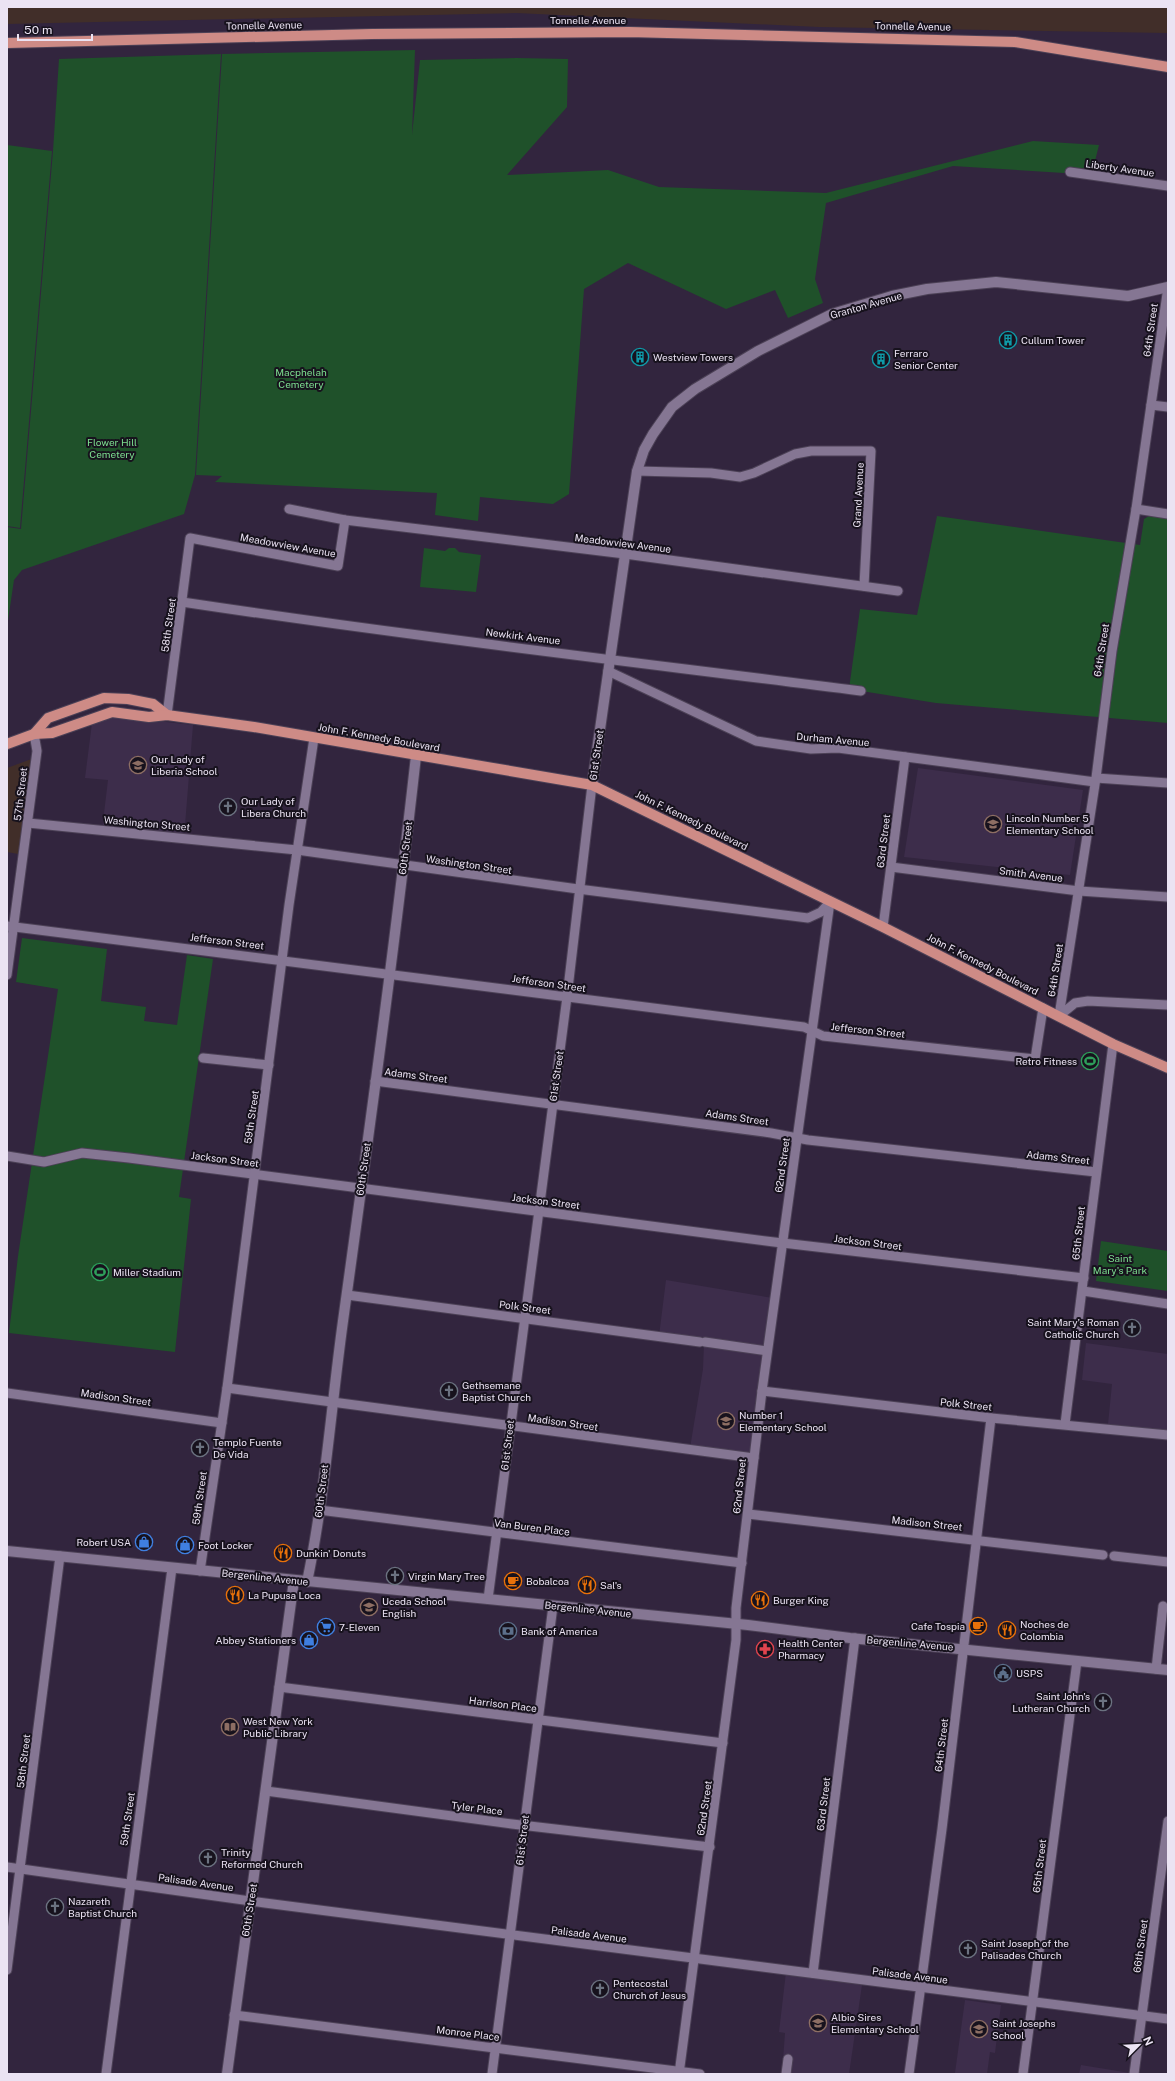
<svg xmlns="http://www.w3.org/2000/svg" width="1175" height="2081" font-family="'Public Sans',sans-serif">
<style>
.industrial{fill:#412e29}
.built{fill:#3d2d4b}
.green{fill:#1f512a}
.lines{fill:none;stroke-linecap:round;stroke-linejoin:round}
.street-casing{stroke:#4c4156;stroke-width:11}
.secondary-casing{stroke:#4c4156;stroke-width:12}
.primary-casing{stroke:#4c4156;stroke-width:12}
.street{stroke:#857693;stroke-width:9}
.secondary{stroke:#857693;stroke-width:10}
.primary{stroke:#ce8b86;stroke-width:10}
.labels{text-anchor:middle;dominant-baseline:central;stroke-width:4;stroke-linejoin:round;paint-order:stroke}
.street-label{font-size:10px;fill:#ebe3f3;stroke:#17121d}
.poi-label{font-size:10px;fill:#ebe3f3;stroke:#17121d;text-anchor:start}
.park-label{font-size:10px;fill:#7ddf90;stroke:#17121d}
</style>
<rect width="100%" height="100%" fill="#32253e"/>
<g class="industrial">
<path d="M7,7h1161v26l-349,-6 -303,-14 -509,11z"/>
<path d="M37,757l-13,98 -17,-3v-84z"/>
</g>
<g class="built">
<path d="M114,716l79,9 -9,113 -82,-8 6,-50 -23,-2 7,-55z"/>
<path d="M918,768l165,22 -13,85 -166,-18z"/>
<path d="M666,1280l107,18 -7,51 -107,-13z"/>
<path d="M1086,1343l82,11v77l-60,-7 4,-40 -30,-4z"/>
<path d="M704,1344l62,7 -12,105 -64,-8 13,-79z"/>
<path d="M786,1972l76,13 -13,89h-67l3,-41 -6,-1z"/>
<path d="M965,2000l36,5 -6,48 -5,-1 -3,22 -32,-1z"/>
<path d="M1081,2065l49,8v1h-51z"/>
</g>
<g class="green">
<path d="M415,50l-3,85 8,-75 96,-2 52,1 -1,48 -60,68 101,-5 51,17 167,6 207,-52 66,4 -5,20 -30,8 -111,-7 -127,37 -11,76 8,24 -35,15 -13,-28 -49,19 -98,-46 -44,26 -15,205 -16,10 -73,-7 -2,24 -43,-6 2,-22 -222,-11 7,-6 -26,-1 26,-421z"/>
<path d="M221,54l-26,421 -11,39 -162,56 -8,10 -7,47v-100l14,2 32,-378 6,-92z"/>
<path d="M7,145l45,6 -32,377 -13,-2z"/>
<path d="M937,516l203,29 4,-26 5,-3 19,3v204l-232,-20 -87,-14 11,-80 57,6z"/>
<path d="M424,548l21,3 4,-3h6l4,4 22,3 -5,37 -56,-5z"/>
<path d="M22,938l85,11 -6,52 45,6 -2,14 33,4 10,-70 26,4 -34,238 12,2 -16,153 -166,-19 9,-77 40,-267 -42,-7z"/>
<path d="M1101,1241l67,10v40l-72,-10z"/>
</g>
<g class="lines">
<defs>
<g id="street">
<path d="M1070,172l98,14"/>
<path d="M1151,405l17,2"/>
<path d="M637,471l74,2 29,4 14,-4 41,-19 16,-3h60l-7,135"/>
<path d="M289,509l56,11 280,34 273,37"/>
<path d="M1136,509l32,5"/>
<path d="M182,602c226,34 452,60 679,89"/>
<path d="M608,671l148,70 55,8 27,-1 257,34"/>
<path d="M167,715l23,-177 148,28 7,-46"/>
<path d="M1096,778l72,5"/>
<path d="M28,823l269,27 281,39 230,29 13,-6 9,-10"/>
<path d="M891,867l188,24 89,6"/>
<path d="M7,926l797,101 19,9 212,23 8,-51"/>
<path d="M883,927l22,-170"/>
<path d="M7,975l30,-224 -3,-17"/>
<path d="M1059,1016l37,-238 16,-127 24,-142 32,-222"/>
<path d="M1059,1016l16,-13 13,-2 80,4"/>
<path d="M203,1058l66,7"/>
<path d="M375,1081l396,52 37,7 288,32"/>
<path d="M7,1156l37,6 38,-9 47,5 645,84 310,36"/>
<path d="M1083,1291l85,13"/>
<path d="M347,1295l353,47"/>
<path d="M705,1342l62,9"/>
<path d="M227,1388l527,70"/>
<path d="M762,1391l229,27 177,17"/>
<path d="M7,1393l215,30"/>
<path d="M1065,1424l48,-380"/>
<path d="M319,1510l423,53"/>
<path d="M748,1514l355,41"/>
<path d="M1114,1556l54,6"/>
<path d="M200,1571l27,-183 62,-483 25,-167"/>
<path d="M488,1599l79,-602 25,-212"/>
<path d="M1156,1669l7,-63"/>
<path d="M279,1687l444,56"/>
<path d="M266,1791l246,33 198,23"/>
<path d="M7,1867l258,36 903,116"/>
<path d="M7,1970l53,-414"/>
<path d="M813,1973l42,-335"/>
<path d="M234,2015l466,59"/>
<path d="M106,2074l66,-506"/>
<path d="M492,2074l61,-468"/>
<path d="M679,2074l57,-434v-32l26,-217 68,-489"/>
<path d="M786,2074l2,-15"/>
<path d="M909,2074l33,-245 49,-411"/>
<path d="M1023,2074l54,-413"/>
<path d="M1134,2074l34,-253"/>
</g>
<g id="secondary">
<path d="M592,785l45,-314 7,-21 9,-16 19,-27 23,-18 63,-38 74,-37 60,-18 35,-7 69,-7 132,14 40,-9"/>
<path d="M7,1551l741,74 102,13 318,32"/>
<path d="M307,1582c18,-86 24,-174 36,-261 26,-188 52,-376 73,-565"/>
<path d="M227,2074l67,-494"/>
</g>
<g id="primary">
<path d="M7,43l365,-9 257,-2 386,10 153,25"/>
<path d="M34,734l14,-16 56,-20 24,1 25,5 14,11"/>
<path d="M7,744l27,-10 18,-1 60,-21 37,5 18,-2 87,12 338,58 291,142 230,117 55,24"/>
</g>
</defs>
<use href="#street" class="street-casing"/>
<use href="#secondary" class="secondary-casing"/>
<use href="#primary" class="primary-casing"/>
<use href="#street" class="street"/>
<use href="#secondary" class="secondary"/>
<use href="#primary" class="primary"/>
</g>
<defs>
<symbol id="building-ring" viewBox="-11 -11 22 22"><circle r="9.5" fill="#17121d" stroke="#0f9aa8" stroke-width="1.5"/><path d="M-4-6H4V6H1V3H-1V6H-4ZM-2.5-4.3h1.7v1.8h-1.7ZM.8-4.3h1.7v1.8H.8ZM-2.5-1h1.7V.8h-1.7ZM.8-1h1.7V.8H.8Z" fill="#0f9aa8"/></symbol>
<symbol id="school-ring" viewBox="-11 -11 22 22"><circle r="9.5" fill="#17121d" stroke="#8d6e63" stroke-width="1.5"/><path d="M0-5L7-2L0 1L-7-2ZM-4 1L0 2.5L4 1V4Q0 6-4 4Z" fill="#8d6e63"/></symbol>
<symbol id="church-ring" viewBox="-11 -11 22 22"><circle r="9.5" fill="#17121d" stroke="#6b7280" stroke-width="1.5"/><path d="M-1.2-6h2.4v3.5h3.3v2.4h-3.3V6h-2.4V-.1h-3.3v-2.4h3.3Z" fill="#6b7280"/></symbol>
<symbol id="stadium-ring" viewBox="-11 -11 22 22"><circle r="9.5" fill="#17121d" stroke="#2e9e5b" stroke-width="1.5"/><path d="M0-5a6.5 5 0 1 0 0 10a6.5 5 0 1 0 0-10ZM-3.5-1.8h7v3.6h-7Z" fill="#2e9e5b"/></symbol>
<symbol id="shop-ring" viewBox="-11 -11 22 22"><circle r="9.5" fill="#17121d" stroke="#3f7fe0" stroke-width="1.5"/><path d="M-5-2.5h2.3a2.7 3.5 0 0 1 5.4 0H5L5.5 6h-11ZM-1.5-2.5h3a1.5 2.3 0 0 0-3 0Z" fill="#3f7fe0"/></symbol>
<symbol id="restaurant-ring" viewBox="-11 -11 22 22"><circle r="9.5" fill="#17121d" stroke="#e8710a" stroke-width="1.5"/><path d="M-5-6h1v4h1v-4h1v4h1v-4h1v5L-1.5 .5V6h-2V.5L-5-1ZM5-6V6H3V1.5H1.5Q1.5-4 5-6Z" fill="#e8710a"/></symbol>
<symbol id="cafe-ring" viewBox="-11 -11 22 22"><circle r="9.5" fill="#17121d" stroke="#e8710a" stroke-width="1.5"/><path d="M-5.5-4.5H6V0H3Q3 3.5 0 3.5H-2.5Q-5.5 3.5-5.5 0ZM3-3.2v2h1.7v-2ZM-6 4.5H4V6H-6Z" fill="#e8710a"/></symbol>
<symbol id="supermarket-ring" viewBox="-11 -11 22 22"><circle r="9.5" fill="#17121d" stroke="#3f7fe0" stroke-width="1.5"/><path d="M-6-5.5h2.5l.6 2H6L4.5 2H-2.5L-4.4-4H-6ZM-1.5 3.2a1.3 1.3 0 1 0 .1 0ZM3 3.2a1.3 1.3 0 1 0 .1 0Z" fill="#3f7fe0"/></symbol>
<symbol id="bank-ring" viewBox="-11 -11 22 22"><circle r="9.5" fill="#17121d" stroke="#5c6f8a" stroke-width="1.5"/><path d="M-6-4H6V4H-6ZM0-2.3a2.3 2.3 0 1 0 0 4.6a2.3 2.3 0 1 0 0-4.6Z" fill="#5c6f8a"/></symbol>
<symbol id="pharmacy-ring" viewBox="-11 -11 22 22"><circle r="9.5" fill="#17121d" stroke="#e0444e" stroke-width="1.5"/><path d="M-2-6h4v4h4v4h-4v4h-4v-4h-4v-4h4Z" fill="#e0444e"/></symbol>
<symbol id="civic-ring" viewBox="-11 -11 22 22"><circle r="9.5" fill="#17121d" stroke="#5c6f8a" stroke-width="1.5"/><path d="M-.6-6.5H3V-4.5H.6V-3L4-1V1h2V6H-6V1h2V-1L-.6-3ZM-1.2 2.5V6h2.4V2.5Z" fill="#5c6f8a"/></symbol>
<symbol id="library-ring" viewBox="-11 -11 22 22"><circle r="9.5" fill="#17121d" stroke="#8d6e63" stroke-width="1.5"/><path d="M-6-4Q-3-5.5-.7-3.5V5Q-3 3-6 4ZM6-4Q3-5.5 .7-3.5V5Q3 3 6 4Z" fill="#8d6e63"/></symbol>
</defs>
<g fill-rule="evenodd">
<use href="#building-ring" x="998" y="330" width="20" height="20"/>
<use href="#building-ring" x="630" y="347" width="20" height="20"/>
<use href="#building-ring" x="871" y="349" width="20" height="20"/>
<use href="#school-ring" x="128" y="755" width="20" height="20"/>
<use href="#church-ring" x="218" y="797" width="20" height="20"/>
<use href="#school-ring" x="983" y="814" width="20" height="20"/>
<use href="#stadium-ring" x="1080" y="1051" width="20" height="20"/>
<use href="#stadium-ring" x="90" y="1262" width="20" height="20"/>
<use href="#church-ring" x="1122" y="1318" width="20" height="20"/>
<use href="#church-ring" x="439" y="1381" width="20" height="20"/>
<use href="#school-ring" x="716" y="1411" width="20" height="20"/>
<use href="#church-ring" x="190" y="1438" width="20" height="20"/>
<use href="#shop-ring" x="134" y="1532" width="20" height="20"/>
<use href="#shop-ring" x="175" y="1535" width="20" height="20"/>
<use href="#restaurant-ring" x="273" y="1543" width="20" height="20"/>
<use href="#church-ring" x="385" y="1566" width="20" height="20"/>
<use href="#cafe-ring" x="503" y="1571" width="20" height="20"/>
<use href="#restaurant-ring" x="577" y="1575" width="20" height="20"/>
<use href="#restaurant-ring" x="225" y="1585" width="20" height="20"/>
<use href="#restaurant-ring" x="750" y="1590" width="20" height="20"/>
<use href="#school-ring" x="359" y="1597" width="20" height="20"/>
<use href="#cafe-ring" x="968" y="1616" width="20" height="20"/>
<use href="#supermarket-ring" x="316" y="1617" width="20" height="20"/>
<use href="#restaurant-ring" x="997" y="1620" width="20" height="20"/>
<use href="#bank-ring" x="498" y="1621" width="20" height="20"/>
<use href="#shop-ring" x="299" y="1630" width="20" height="20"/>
<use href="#pharmacy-ring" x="755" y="1639" width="20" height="20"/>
<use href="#civic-ring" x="993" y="1663" width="20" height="20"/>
<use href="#church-ring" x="1093" y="1692" width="20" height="20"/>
<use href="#library-ring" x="220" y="1717" width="20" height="20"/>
<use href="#church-ring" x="198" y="1848" width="20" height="20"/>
<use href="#church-ring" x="45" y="1897" width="20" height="20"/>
<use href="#church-ring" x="958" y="1939" width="20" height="20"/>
<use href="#church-ring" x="590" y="1979" width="20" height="20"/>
<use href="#school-ring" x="808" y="2013" width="20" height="20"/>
<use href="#school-ring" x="969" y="2019" width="20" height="20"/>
</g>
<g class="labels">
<g class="street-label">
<text x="588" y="20">Tonnelle Avenue</text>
<text transform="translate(264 25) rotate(-1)">Tonnelle Avenue</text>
<text transform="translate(913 26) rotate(1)">Tonnelle Avenue</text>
<text transform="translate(1120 168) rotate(8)">Liberty Avenue</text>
<text transform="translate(866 305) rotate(-16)">Granton Avenue</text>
<text transform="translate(1150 330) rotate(-82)">64th Street</text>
<text transform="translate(858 495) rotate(-87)">Grand Avenue</text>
<text transform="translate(623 543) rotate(7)">Meadowview Avenue</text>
<text transform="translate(288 545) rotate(10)">Meadowview Avenue</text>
<text transform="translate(168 625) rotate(-82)">58th Street</text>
<text transform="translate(523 636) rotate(7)">Newkirk Avenue</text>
<text transform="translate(1101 650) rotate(-81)">64th Street</text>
<text transform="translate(379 737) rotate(10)">John F. Kennedy Boulevard</text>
<text transform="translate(833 739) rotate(5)">Durham Avenue</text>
<text transform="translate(596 755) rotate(-82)">61st Street</text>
<text transform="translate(20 794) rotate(-83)">57th Street</text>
<text transform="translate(692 820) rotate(26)">John F. Kennedy Boulevard</text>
<text transform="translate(147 823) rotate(5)">Washington Street</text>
<text transform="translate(883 841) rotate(-83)">63rd Street</text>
<text transform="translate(405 848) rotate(-83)">60th Street</text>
<text transform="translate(469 864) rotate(8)">Washington Street</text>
<text transform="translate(1031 874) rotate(7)">Smith Avenue</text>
<text transform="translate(227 941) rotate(7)">Jefferson Street</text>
<text transform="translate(983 964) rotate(27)">John F. Kennedy Boulevard</text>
<text transform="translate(1055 970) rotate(-81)">64th Street</text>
<text transform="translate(549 983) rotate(8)">Jefferson Street</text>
<text transform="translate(868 1030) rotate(6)">Jefferson Street</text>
<text transform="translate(416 1075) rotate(7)">Adams Street</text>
<text transform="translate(556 1076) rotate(-82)">61st Street</text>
<text transform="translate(251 1117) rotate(-82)">59th Street</text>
<text transform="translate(737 1117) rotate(8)">Adams Street</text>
<text transform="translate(1058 1157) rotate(6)">Adams Street</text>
<text transform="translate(225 1159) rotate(7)">Jackson Street</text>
<text transform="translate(782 1165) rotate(-82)">62nd Street</text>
<text transform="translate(363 1169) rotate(-82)">60th Street</text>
<text transform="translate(546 1201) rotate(7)">Jackson Street</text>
<text transform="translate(1078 1233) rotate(-84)">65th Street</text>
<text transform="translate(868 1242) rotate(7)">Jackson Street</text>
<text transform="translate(525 1307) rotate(7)">Polk Street</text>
<text transform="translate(116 1397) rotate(8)">Madison Street</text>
<text transform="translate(966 1404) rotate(6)">Polk Street</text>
<text transform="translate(563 1422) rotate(8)">Madison Street</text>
<text transform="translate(507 1445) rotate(-83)">61st Street</text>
<text transform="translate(739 1486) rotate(-84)">62nd Street</text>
<text transform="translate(321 1491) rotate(-83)">60th Street</text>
<text transform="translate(199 1498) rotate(-82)">59th Street</text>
<text transform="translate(927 1523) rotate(6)">Madison Street</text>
<text transform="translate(532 1527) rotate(7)">Van Buren Place</text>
<text transform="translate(265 1577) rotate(6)">Bergenline Avenue</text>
<text transform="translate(588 1609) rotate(6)">Bergenline Avenue</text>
<text transform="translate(910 1643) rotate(5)">Bergenline Avenue</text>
<text transform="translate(503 1704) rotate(7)">Harrison Place</text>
<text transform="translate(941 1745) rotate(-83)">64th Street</text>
<text transform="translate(23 1761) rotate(-83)">58th Street</text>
<text transform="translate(823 1804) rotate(-83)">63rd Street</text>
<text transform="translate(477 1808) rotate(7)">Tyler Place</text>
<text transform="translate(704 1808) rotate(-82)">62nd Street</text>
<text transform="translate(127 1819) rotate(-82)">59th Street</text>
<text transform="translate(522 1840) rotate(-83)">61st Street</text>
<text transform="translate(1039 1866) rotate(-83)">65th Street</text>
<text transform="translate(196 1882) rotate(8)">Palisade Avenue</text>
<text transform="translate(249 1910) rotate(-81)">60th Street</text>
<text transform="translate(589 1934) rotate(7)">Palisade Avenue</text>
<text transform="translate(1140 1946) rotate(-82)">66th Street</text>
<text transform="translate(910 1975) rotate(7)">Palisade Avenue</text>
<text transform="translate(468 2033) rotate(7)">Monroe Place</text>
</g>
<g class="poi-label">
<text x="1021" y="340">Cullum Tower</text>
<text x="894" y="353">Ferraro<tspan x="894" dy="12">Senior Center</tspan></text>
<text x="653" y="357">Westview Towers</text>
<text x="151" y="759">Our Lady of<tspan x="151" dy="12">Liberia School</tspan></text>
<text x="241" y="801">Our Lady of<tspan x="241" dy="12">Libera Church</tspan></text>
<text x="1006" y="818">Lincoln Number 5<tspan x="1006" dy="12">Elementary School</tspan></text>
<text x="1077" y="1061" text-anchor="end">Retro Fitness</text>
<text x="113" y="1272">Miller Stadium</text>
<text x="1119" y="1322" text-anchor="end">Saint Mary's Roman<tspan x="1119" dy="12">Catholic Church</tspan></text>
<text x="462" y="1385">Gethsemane<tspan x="462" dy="12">Baptist Church</tspan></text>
<text x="739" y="1415">Number 1<tspan x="739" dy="12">Elementary School</tspan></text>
<text x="213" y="1442">Templo Fuente<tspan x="213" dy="12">De Vida</tspan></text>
<text x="131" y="1542" text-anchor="end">Robert USA</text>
<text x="198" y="1545">Foot Locker</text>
<text x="296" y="1553">Dunkin' Donuts</text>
<text x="408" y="1576">Virgin Mary Tree</text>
<text x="526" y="1581">Bobalcoa</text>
<text x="600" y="1585">Sal's</text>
<text x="248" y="1595">La Pupusa Loca</text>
<text x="773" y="1600">Burger King</text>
<text x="382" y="1601">Uceda School<tspan x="382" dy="12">English</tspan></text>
<text x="1020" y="1624">Noches de<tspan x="1020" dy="12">Colombia</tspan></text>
<text x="965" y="1626" text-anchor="end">Cafe Tospia</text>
<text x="339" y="1627">7-Eleven</text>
<text x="521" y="1631">Bank of America</text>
<text x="296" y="1640" text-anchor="end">Abbey Stationers</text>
<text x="778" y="1643">Health Center<tspan x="778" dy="12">Pharmacy</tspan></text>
<text x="1016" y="1673">USPS</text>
<text x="1090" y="1696" text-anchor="end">Saint John's<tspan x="1090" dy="12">Lutheran Church</tspan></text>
<text x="243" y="1721">West New York<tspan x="243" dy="12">Public Library</tspan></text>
<text x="221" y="1852">Trinity<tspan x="221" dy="12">Reformed Church</tspan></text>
<text x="68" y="1901">Nazareth<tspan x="68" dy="12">Baptist Church</tspan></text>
<text x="981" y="1943">Saint Joseph of the<tspan x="981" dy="12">Palisades Church</tspan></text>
<text x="613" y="1983">Pentecostal<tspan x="613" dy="12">Church of Jesus</tspan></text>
<text x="831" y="2017">Albio Sires<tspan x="831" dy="12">Elementary School</tspan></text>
<text x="992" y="2023">Saint Josephs<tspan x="992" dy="12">School</tspan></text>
</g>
<g class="park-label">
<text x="301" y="372">Macphelah<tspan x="301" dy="12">Cemetery</tspan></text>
<text x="112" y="442">Flower Hill<tspan x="112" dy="12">Cemetery</tspan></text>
<text x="1120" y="1258">Saint<tspan x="1120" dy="12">Mary's Park</tspan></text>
</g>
</g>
<rect width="1175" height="2081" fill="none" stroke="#ebe3f3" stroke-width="16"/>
<g transform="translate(1139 2045) rotate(66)" stroke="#17121d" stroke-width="3" paint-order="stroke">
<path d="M0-3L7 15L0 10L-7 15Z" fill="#ebe3f3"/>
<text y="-6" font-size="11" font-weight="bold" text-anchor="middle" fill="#ebe3f3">N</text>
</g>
<path d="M18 34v6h74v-6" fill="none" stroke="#ebe3f3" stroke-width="2"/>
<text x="24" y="34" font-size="12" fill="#ebe3f3" stroke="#17121d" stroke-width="3" paint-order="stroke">50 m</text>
</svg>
